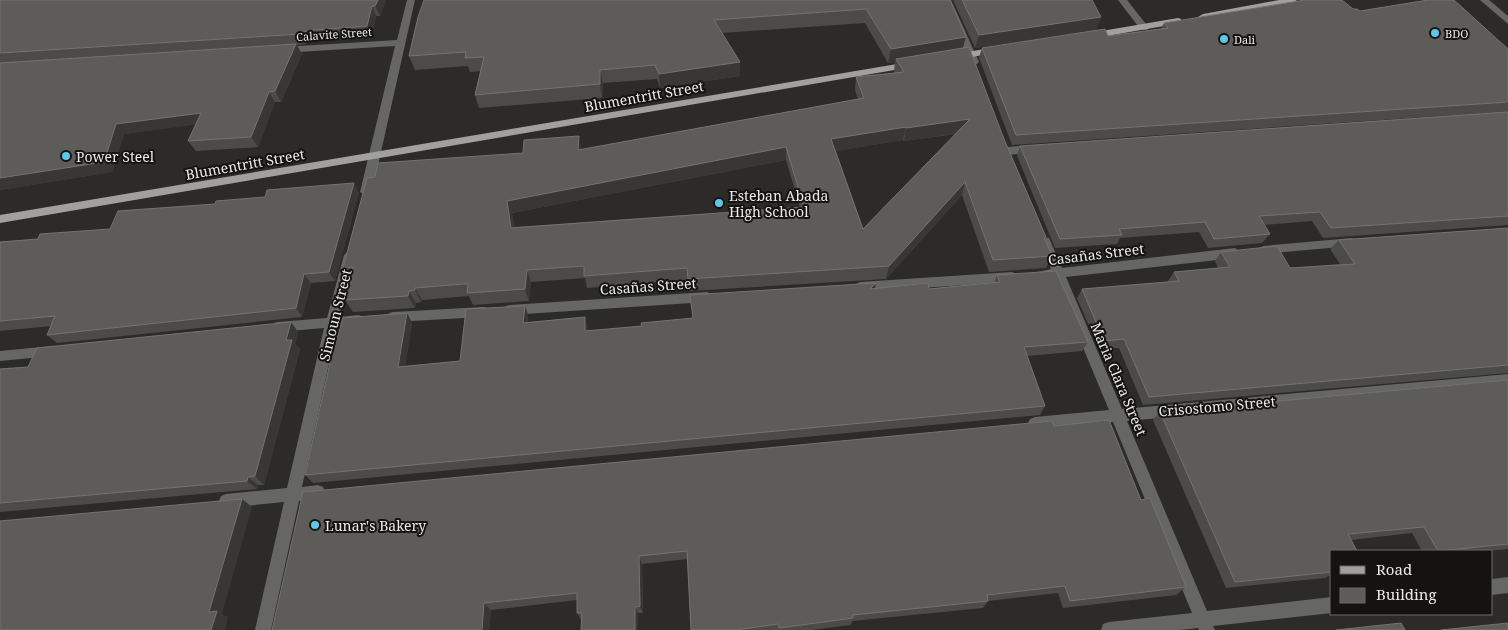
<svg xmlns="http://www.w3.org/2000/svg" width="1508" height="630" font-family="'Noto Serif',serif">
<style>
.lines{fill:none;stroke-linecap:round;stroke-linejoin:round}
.minor{fill:#666664;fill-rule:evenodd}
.major{fill:#a1a09d;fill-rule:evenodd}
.wall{fill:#4c4b47;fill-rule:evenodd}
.shaded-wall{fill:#383733}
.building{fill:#5d5c58;stroke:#73736f;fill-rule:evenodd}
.poi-dot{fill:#5cc7e8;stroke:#141312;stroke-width:2}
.labels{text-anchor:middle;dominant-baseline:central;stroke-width:4;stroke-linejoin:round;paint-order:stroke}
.far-poi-label{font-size:11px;fill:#ebebe8;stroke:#141312;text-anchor:start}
.far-street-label{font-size:11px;fill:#ebebe8;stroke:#141312}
.street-label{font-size:14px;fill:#ebebe8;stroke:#141312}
.poi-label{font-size:14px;fill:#ebebe8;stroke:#141312;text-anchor:start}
</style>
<rect width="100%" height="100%" fill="#2c2b27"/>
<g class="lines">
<g class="minor">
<path d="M407,0h8l-43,192 -6,4 -6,-4 35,-146 -113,7 -5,-3 5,-3 115,-7z"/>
<path d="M943,0h8l28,62 -2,2 -3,1 -5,-3z"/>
<path d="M1118,0h9l22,28 -2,2h-6z"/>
<path d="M1480,0h9l19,16v8z"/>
<path d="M1035,145l4,1 1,3 -1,3 -32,3 -5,-4 5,-4z"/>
<path d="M1045,237l4,1 13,30 173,-20 6,5 -6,5 -169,19 56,132 386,-35v12l-381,35 80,190 125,-14v16l-119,13 2,4h-16l-1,-2 -18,2h-79l2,-6 6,-2 83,-9 -79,-191 -78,7 -5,-2 -2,-4 2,-4 5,-2 74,-7 -55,-132h-16l-2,-3 2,-3 13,-3 -12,-28z"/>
<path d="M1352,238l6,4 -6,4 -89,8 -6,-4 6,-4z"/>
<path d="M350,250l6,5 -17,62 19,-2 4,1 2,4 -2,4 -25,3 -35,160 16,-2 5,2 2,5 -2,5 -24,4 -28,129h-16l29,-128 -58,6 -5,-2 -2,-5 2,-5 5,-2 61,-6 37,-160 -46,4 -4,-1 -2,-4 2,-4 4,-1 49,-4 17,-63z"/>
<path d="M1012,272l4,2 2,3 -2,3 -4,2 -152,10 -4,-2 -2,-3 2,-3 4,-2z"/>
<path d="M707,292l4,2 2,3 -2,3 -4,2 -197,13 -4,-1 -2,-4 2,-4 4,-1z"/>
<path d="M483,307l4,1 2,4 -2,4 -4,1 -90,5 -4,-1 -2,-4 2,-4 4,-1z"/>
<path d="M52,346l5,1 1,4 -1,4 -5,1 -52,5v-10z"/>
<path d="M1508,577v16l-16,2v-16z"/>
</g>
<g class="major">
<path d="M1279,0h18l-4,3 -90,17 -5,-3 5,-3z"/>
<path d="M1178,18l3,1v4l-91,16 -5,-3 5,-3z"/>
<path d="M996,47l5,3 -2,2 -43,8 -5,-3 5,-3z"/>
<path d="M909,62l3,1v4l-912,156v-8z"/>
</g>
</g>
<g class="wall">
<path d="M0,0h386l-6,16h-4l-5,21 -51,3 -13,2 -1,2 -9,1 5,9 -21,48h-6l-17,45 -62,4 -8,-10 8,-17 -72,10 -12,38 -112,18z"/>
<path d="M950,0l13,48 41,91 42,98 -1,3 7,16 -6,12 -57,4 -27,-77 -76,84 -196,12 -2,-11 -101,8 -2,-10 -54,4 -2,19 -56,4 -4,-9 -47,4 -1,2 -5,1 -1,5 -62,4 -8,-12 5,-22 -7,-10 238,-118 277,-51 -3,-9 1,-13 38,-4v-1l1,-10 -7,1 -23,-40 -143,10 18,29v14l-80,12 -3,-9 -54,4 -1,15 -123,10 -4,-13 6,-24 -11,1 -2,-6 -53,4 -6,-14 9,-39zM956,134l-93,95 -27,-78 67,-11 1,1zM786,160l14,47 -286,20 -2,-14z"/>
<path d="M953,0h139l9,17 -5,13 -121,18z"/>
<path d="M1353,9l155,40v176l-185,13 -11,-17 -48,4 6,9 -8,9 -54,5 -9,-16 -79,6 -3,6 -62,4 -38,-92 3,-10 436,-31 -444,30 -33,-87 3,-10 126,-12 53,-7 3,-6z"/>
<path d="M359,192l-24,89 -24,2 -9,34 -245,26 -10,-8 4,-9 -51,5v-89l38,-3 72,-10 105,-25z"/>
<path d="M1508,228v145l-365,32 -24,-57 -20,1 -22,-51 5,-9 86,-7v-1l6,-9 44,-4 -3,-7 6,-9 69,16 50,-4 -10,-15 9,-9z"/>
<path d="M997,275l91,67 -6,9 -55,5 18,50 -5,9 -727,68 -8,-8 33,-139 69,-23 5,10 -7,43 55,-5 65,-55 3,9v7l57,-5 3,10v4l54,-5 233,-37h54l65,-7z"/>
<path d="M291,322l7,10 -3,12 5,5 -36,136h-6l-1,4 -257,23v-143l28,-2z"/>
<path d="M1508,380v169l-19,2h-67l-10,-18 -61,7 -19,11v23l-7,4 -99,10 -73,-168 7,-8z"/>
<path d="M1054,426l87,74 45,87 -10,8 -113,13 -5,-15 -70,8 -5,7 -131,13 -1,4 -40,5h-120l-4,-71 -45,5 1,49h-5v17h-57v-10l-4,-7v-13l-86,10 -2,20h-217z"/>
</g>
<g class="shaded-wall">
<path d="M378,0h8l-6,16 -5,-10z"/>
<path d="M372,6l4,10 -5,21 -4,-11z"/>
<path d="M1101,17l-5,13 -121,18 4,-13z"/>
<path d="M315,30l5,10 -13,2 -1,2 -5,-10v-2z"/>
<path d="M966,37l-4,14 -66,8 -1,3 -7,1 3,-14z"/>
<path d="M296,44l6,10 -21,48 -6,-11z"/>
<path d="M740,62v14l-80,12 -1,-14z"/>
<path d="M600,70l3,13 -1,15 -2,-14z"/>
<path d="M269,92l6,10 -17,45 -7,-10z"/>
<path d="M201,113l7,10 -84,11 -12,38 -112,18v-12l116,-54z"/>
<path d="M970,119l-4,13 -62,9 2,-13z"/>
<path d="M906,127l-3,13 -73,12 1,-13z"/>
<path d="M579,136l2,13 -3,1z"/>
<path d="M786,147v13l-274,53 3,27 -4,-12 -4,-27z"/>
<path d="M965,182l-3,13 -76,84 3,-13z"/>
<path d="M354,183l5,9 -24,89 -6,-9z"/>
<path d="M527,270l4,12 -2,19 -4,-12z"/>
<path d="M304,274l7,9 -9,34 -6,-9z"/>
<path d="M876,283l-2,10 -4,-4z"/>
<path d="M415,288l7,12 -1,2 -6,-12z"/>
<path d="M409,291l7,12 -1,5 -7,-12z"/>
<path d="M525,306l3,9 -1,17 -4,-9z"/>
<path d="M407,313l5,10 -8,53 -6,-9z"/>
<path d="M585,317l3,10v13l-3,-9z"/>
<path d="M291,322l7,10 -3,12 5,5 -36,136 -9,-9z"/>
<path d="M248,477l10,8 -1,4 -10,-8z"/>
<path d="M242,499l10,8 -30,107 6,3 -3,13h-14l-2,-18z"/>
<path d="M639,556l3,8 1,49 -3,-7z"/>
<path d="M484,603l7,7 -2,20h-7z"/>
<path d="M635,607l3,6v17h-3z"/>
</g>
<g class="building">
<path d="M0,0h378l-3,6h-3l-5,20 -52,4 -14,2v2l-301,19z"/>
<path d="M424,0h526l16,37 -75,12 -25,-40 -152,11 26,42 -81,12 -4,-9 -55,5v14l-125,11 9,-38 -19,1 1,-6 -57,4 9,-39z"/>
<path d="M962,0h130l9,17 -122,18z"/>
<path d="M1305,0h37l11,9h4l3,2 68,-11h26l54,49v53l-492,33 -34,-87 123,-19 3,7 60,-8 -4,-5z"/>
<path d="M296,44l-21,47 -6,1 -18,45 -63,4 13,-28 -85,11 -12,38 -104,16v-115z"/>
<path d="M969,47l35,92 42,98h-2l8,19 -59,4 -28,-78 -76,84 -201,13 -1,-11 -103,8v-10l-57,4 -2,19 -58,4 1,-9h-4l-49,4v2l-6,1 -1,5 -63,4 8,-33 -10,1 24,-90 8,-1 3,-14 145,-10 1,-13 55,-4 -1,14 286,-52 -8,-21 48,-5 -8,-13zM970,119l-107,110 -32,-90 75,-12v1zM786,147l18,60 -293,21 -4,-27z"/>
<path d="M1508,112v104l-177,12 -11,-16 -61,4 11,18 -56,5 -9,-17 -86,7 3,6 -62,4 -40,-93z"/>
<path d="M354,183l-25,89 -25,2 -8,34 -249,27 8,-19 -55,5v-79l38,-3 2,-5 70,-5 8,-18 97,-7 1,-3 49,-4 2,-7z"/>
<path d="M1508,228v137l-359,32 -25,-58 -20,2 -22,-52 97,-8 -5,-9 56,-5 -9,-15 56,-6 13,22 65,-4 -16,-24z"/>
<path d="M1056,271l32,71 -64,5 21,59 -740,69 31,-139h2l5,-18 64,-5 -9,54 62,-6 6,-52 59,-3 -2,17 62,-6v14l57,-5 -1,-3 52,-5 -3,-23 186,-12 -6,6 58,-6 1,6 71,-7 -3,-7z"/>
<path d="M291,322l-5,18h6l-37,136 -7,1 -1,4 -247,22v-134l28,-2 9,-19z"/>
<path d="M1508,380v164l-70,7 -14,-24 -76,7 9,17h-25v21l-97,10 -75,-170z"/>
<path d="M1109,420l32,80 9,-2 36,89 -116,14 -5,-15 -78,9 1,6 -135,14v3l-74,10 -1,-4 -42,6h-45l-4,-79 -48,5 1,50 -5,1v23h-54l1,-17h-5v-20l-93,10 -2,27h-210l31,-138 749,-71 2,5z"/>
<path d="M242,499l-33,113 8,-1 -6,19h-211v-109z"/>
<path d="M1401,623l4,7h-69z"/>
<path d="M1508,623v7h-67z"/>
</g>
<g class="poi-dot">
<circle cx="1435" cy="33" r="5"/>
<circle cx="1224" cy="39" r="5"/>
<circle cx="66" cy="156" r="5"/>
<circle cx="719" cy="203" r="5"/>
<circle cx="315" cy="525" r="5"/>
</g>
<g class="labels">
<g class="far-poi-label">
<text x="1445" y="33">BDO</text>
<text x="1234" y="39">Dali</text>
</g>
<g class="far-street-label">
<text transform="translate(334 34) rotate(-4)">Calavite Street</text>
</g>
<g class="street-label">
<text transform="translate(644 96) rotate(-10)">Blumentritt Street</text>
<text transform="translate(245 164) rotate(-10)">Blumentritt Street</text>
<text transform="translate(1096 254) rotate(-7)">Casañas Street</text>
<text transform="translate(648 286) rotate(-4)">Casañas Street</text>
<text transform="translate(335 315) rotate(-76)">Simoun Street</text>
<text transform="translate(1119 379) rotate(67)">Maria Clara Street</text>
<text transform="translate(1217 406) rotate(-5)">Crisostomo Street</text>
</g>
<g class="poi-label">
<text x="76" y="156">Power Steel</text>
<text x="729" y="195">Esteban Abada<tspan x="729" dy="16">High School</tspan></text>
<text x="325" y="525">Lunar's Bakery</text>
</g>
</g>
<rect x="1330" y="550" width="162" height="65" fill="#141312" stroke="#6a6968"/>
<rect x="1340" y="566" width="25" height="8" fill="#a1a09d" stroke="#6a6968"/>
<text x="1376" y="575" font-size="15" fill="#ebebe8">Road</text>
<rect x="1340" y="588" width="25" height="15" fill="#5d5c58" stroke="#6a6968"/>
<text x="1376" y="600" font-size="15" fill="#ebebe8">Building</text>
</svg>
